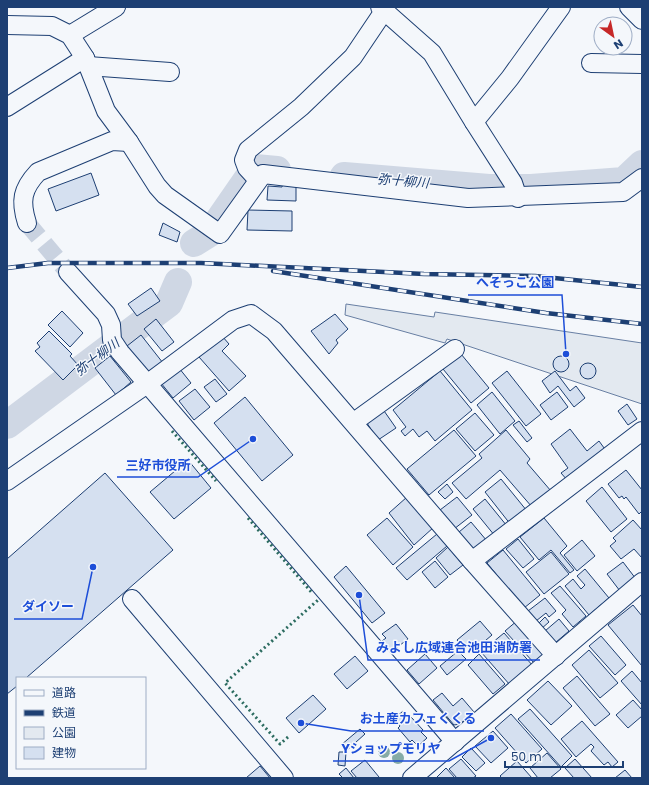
<svg xmlns="http://www.w3.org/2000/svg" width="649" height="785" font-family="Poppins,'Noto Sans JP',sans-serif">
<style>
.green{fill:#e3e9f0;stroke:#687fa3}
.lines{fill:none;stroke-linecap:round;stroke-linejoin:round}
.river{stroke:#cfd7e4;stroke-width:28}
.building{fill:#d5e0f0;stroke:#1d3f73}
.minor-tunnel{stroke:#c9d2e0;stroke-width:18;stroke-dasharray:18 9;stroke-linecap:butt}
.minor-casing{stroke:#1d3f73;stroke-width:20}
.minor{stroke:#f4f7fb;stroke-width:18}
.rail-casing{stroke:#1d3f73;stroke-width:4.5}
.rail{stroke:#f4f7fb;stroke-width:3;stroke-dasharray:9;stroke-linecap:butt}
.hedge{stroke:#2c6c60;stroke-width:3;stroke-dasharray:2 3;stroke-linecap:butt}
.tree{fill:#86aba6}
.labels{text-anchor:middle;dominant-baseline:central;stroke-width:3;stroke-linejoin:round;paint-order:stroke}
.water-label{font-size:13px;font-style:italic;fill:#1d3f73;stroke:#f4f7fb}
.leader{fill:none;stroke:#1d4ed8;stroke-width:1.5}
.callout-dot{fill:#1d4ed8;stroke:#f4f7fb;stroke-width:1.5}
.callout-label{font-size:13px;text-anchor:middle;font-weight:bold;fill:#1d4ed8;stroke:#f4f7fb;stroke-width:3;stroke-linejoin:round;paint-order:stroke}
</style>
<rect width="100%" height="100%" fill="#f4f7fb"/>
<path class="green" d="M346,304l88,13 1,-5 207,31v61l-195,-65 -2,4 -100,-28z"/>
<g class="lines">
<g class="river">
<path d="M344,176l145,12h42l93,-7 18,-17"/>
<path d="M194,243l16,-10 45,-65 22,2"/>
<path d="M7,425l162,-122 9,-21"/>
</g>
</g>
<g class="building">
<path d="M91,173l8,22 -43,16 -8,-22z"/>
<path d="M283,183l13,1v17l-29,-1 1,-14 14,1z"/>
<path d="M248,210l44,1v20l-45,-1z"/>
<path d="M163,223l17,9 -3,10 -18,-7z"/>
<path d="M151,288l9,13 -23,15 -9,-12z"/>
<path d="M62,311l21,22 -13,14 -22,-22z"/>
<path d="M335,314l13,15 -12,11 2,3 -9,11 -18,-23z"/>
<path d="M156,319l18,23 -12,9 -18,-22z"/>
<path d="M49,331l23,23 -2,2 8,9 -15,15 -28,-29 5,-4 -3,-4z"/>
<path d="M141,335l22,28 -14,11 -22,-28z"/>
<path d="M222,336l7,8 -7,7 24,25 -17,15 -30,-34z"/>
<path d="M461,354l28,34 -18,15 -28,-34z"/>
<circle cx="561" cy="364" r="8"/>
<path d="M110,356l21,26 -15,13 -21,-27z"/>
<circle cx="588" cy="371" r="8"/>
<path d="M179,368l12,15 -18,15 -12,-15z"/>
<path d="M440,371l32,39 -37,31 -8,-10 -8,6 -6,-8 -8,7 -4,-5 5,-4 -13,-17z"/>
<path d="M507,371l34,43 -15,12 -34,-43z"/>
<path d="M555,371l15,20 6,-5 9,12 -11,9 -16,-21 -8,7 -8,-12z"/>
<path d="M215,379l12,15 -11,8 -12,-15z"/>
<path d="M195,389l15,18 -16,13 -15,-19z"/>
<path d="M492,392l23,29 -15,13 -23,-29z"/>
<path d="M557,392l11,15 -17,13 -11,-15z"/>
<path d="M245,397l48,58 -31,26 -48,-58z"/>
<path d="M627,404l10,15 -9,6 -10,-14z"/>
<path d="M382,408l14,20 -18,12 -13,-20z"/>
<path d="M475,413l19,22 -19,16 -19,-22z"/>
<path d="M519,421l13,17 -5,4 -14,-17z"/>
<path d="M570,429l17,22 12,-10 8,11 -39,29 -7,-8 7,-5 -17,-24z"/>
<path d="M454,430l22,26 -47,39 -22,-26z"/>
<path d="M506,430l24,29 -3,4 24,28 -19,16 -32,-37 -34,29 -14,-16 30,-25 -3,-4z"/>
<path d="M188,460l23,28 -37,31 -24,-27z"/>
<path d="M626,470l16,20v21l-3,3 -13,-17 -2,2 -2,-3 -3,2 -11,-14z"/>
<path d="M105,473l68,77 -147,128h-9v8l-10,8v-135z"/>
<path d="M501,479l26,32 -16,14 -26,-33z"/>
<path d="M447,484l6,8 -8,7 -7,-7z"/>
<path d="M602,487l25,32 -16,13 -25,-31z"/>
<path d="M407,497l27,30 -20,18 -25,-32z"/>
<path d="M457,497l15,18 -18,14 -14,-19z"/>
<path d="M485,499l22,27 -12,10 -22,-27z"/>
<path d="M387,518l26,29 -20,18 -26,-30z"/>
<path d="M544,518l23,28 -7,7 14,17 -4,3 -19,-23 -12,10 -19,-23z"/>
<path d="M633,520l9,10v28l-8,-9 -13,10 -11,-13 6,-5 -3,-3z"/>
<path d="M471,522l16,19 -12,11 -16,-20z"/>
<path d="M437,534l10,12 -40,34 -11,-12z"/>
<path d="M518,539l16,20 -11,9 -17,-19z"/>
<path d="M582,540l13,16 -18,15 -13,-16z"/>
<path d="M448,547l15,18 -13,10 -14,-17z"/>
<path d="M503,550l37,45 -16,13 -37,-45z"/>
<path d="M551,552l18,22 -25,20 -18,-22z"/>
<path d="M435,561l13,16 -13,11 -13,-16z"/>
<path d="M623,562l13,17 -16,12 -13,-17z"/>
<path d="M346,566l39,47 -13,10 -38,-46z"/>
<path d="M585,569l24,29 -20,17 -24,-29 8,-7 8,10 4,-4 -8,-9z"/>
<path d="M560,586l26,30 -13,11 -11,-13 4,-4 -15,-17z"/>
<path d="M545,598l11,13 -7,6 -3,-4 -10,8 -8,-10z"/>
<path d="M633,605l9,11v50l-34,-41z"/>
<path d="M545,617l4,5 -8,7 -4,-4z"/>
<path d="M559,619l10,12 -14,12 -10,-12z"/>
<path d="M518,620l28,32 -12,11 -29,-32z"/>
<path d="M480,621l12,14 -19,16 -5,-5 -4,3 -7,-9z"/>
<path d="M396,624l12,15 -17,13 -9,-11 4,-3 -4,-4z"/>
<path d="M504,633l29,33 -23,19 -29,-33z"/>
<path d="M601,636l25,29 -11,10 -26,-29z"/>
<path d="M589,650l29,33 -18,15 -28,-33z"/>
<path d="M458,651l8,8 -19,16 -7,-9z"/>
<path d="M425,654l12,14 -18,16 -12,-14z"/>
<path d="M479,654l26,30 -12,10 -25,-29z"/>
<path d="M355,656l13,15 -21,18 -13,-15z"/>
<path d="M632,671l10,12v22l-21,-24z"/>
<path d="M577,676l33,38 -15,12 -32,-38z"/>
<path d="M548,681l24,25 -21,19 -24,-25z"/>
<path d="M442,693l11,13 9,-8 12,14 -14,12 -6,1 -21,-25z"/>
<path d="M313,695l13,14 -27,24 -13,-15z"/>
<path d="M633,700l9,10v6l-14,12 -12,-13z"/>
<path d="M530,709l42,47 -11,11 -43,-48z"/>
<path d="M403,711l6,8 2,-2 12,13 -2,2 6,6 -9,8 -6,-6 -2,2 -12,-14 2,-2 -6,-7z"/>
<path d="M511,714l31,35 -16,14 -31,-35z"/>
<path d="M582,721l36,41 -6,5 -4,-5 -4,3 -13,-14 3,-4 -3,-3 -15,13 -15,-18z"/>
<path d="M360,729l5,5 -19,17 -5,-6z"/>
<path d="M493,731l15,17 -17,15 -16,-17z"/>
<path d="M471,748l14,15 -9,8 -14,-14z"/>
<path d="M339,752h7l-1,14 -7,-1z"/>
<path d="M547,753l14,16 -11,9h-12l-8,-10z"/>
<path d="M461,759l15,17 -3,2h-16l-8,-9z"/>
<path d="M575,759l17,19h-18l-9,-10z"/>
<path d="M365,760l14,17 -1,1h-21l-6,-7z"/>
<path d="M517,761l15,17h-30l-2,-2z"/>
<path d="M260,766l10,12h-24z"/>
<path d="M346,768l8,10h-11l-4,-4z"/>
<path d="M446,768l9,10h-19z"/>
<path d="M625,770l7,8h-17z"/>
</g>
<g class="lines">
<path class="minor-tunnel" d="M27,223l41,49"/>
<defs>
<g id="minor">
<path d="M380,7l52,46 42,69 39,61 5,15"/>
<path d="M629,7l13,13"/>
<path d="M7,25l45,1 18,9 15,23 21,53 23,31 28,44 8,9 55,39 43,-60 205,24 155,-6 19,-14"/>
<path d="M70,35l46,-28"/>
<path d="M591,63l51,1"/>
<path d="M88,66l82,6"/>
<path d="M7,107l78,-49"/>
<path d="M474,122l36,-44 51,-71"/>
<path d="M258,180l-11,-12 -3,-8 4,-10 53,-43 52,-50 31,-46"/>
<path d="M27,223c-7,-22 -5,-34 11,-51l74,-31 17,1"/>
<path d="M68,272l38,42 5,11 1,15 8,12 335,390"/>
<path d="M354,422l101,-73"/>
<path d="M7,481l140,-97 86,-64 18,-6 23,17 198,230 84,95"/>
<path d="M472,561l170,-130"/>
<path d="M132,599l152,179"/>
<path d="M412,778l230,-196"/>
</g>
</defs>
<use href="#minor" class="minor-casing"/>
<use href="#minor" class="minor"/>
<defs>
<g id="rail">
<path d="M7,268l41,-5h153l223,11 111,2 107,11"/>
<path d="M273,271l273,42 96,11"/>
</g>
</defs>
<use href="#rail" class="rail-casing"/>
<use href="#rail" class="rail"/>
<g class="hedge">
<path d="M172,431l44,50"/>
<path d="M248,518l65,76"/>
<path d="M288,737l-8,7 -55,-61 93,-83"/>
</g>
</g>
<g class="tree">
<circle cx="384" cy="752" r="6"/>
<circle cx="398" cy="758" r="6"/>
</g>
<g class="labels">
<g class="water-label">
<text transform="translate(403 181) rotate(5)">弥十柳川</text>
<text transform="translate(97 357) rotate(-37)">弥十柳川</text>
</g>
</g>
<path class="leader" d="M566 354L562 295H468M253 439L198 477H117M93 567L82 619H14M359 595L368 660H540M301 723L351 731H484M491 738L449 761H333"/>
<g class="callout-dot">
<circle cx="566" cy="354" r="4"/>
<circle cx="253" cy="439" r="4"/>
<circle cx="93" cy="567" r="4"/>
<circle cx="359" cy="595" r="4"/>
<circle cx="301" cy="723" r="4"/>
<circle cx="491" cy="738" r="4"/>
</g>
<g class="callout-label">
<text x="515" y="287">へそっこ公園</text>
<text x="158" y="470">三好市役所</text>
<text x="48" y="611">ダイソー</text>
<text x="454" y="652">みよし広域連合池田消防署</text>
<text x="418" y="723">お土産カフェくくる</text>
<text x="391" y="753">Yショップモリヤ</text>
</g>
<rect width="649" height="785" fill="none" stroke="#1d3f73" stroke-width="16"/>
<rect x="16" y="677" width="130" height="92" fill="#f4f7fb" stroke="#9eadc5"/>
<rect x="24" y="690" width="20" height="6" fill="#f4f7fb" stroke="#9eadc5"/>
<text x="52" y="697" font-size="12" fill="#1d3f73">道路</text>
<rect x="24" y="710" width="20" height="6" fill="#1d3f73" stroke="#9eadc5"/>
<text x="52" y="717" font-size="12" fill="#1d3f73">鉄道</text>
<rect x="24" y="727" width="20" height="12" fill="#e3e9f0" stroke="#9eadc5"/>
<text x="52" y="737" font-size="12" fill="#1d3f73">公園</text>
<rect x="24" y="747" width="20" height="12" fill="#d5e0f0" stroke="#9eadc5"/>
<text x="52" y="757" font-size="12" fill="#1d3f73">建物</text>
<g transform="translate(613 36) rotate(147)"><circle r="19" fill="#f4f7fb" stroke="#9eadc5"/>
<path d="M0-3L7 15L0 10L-7 15Z" fill="#c62828"/>
<text y="-6" font-size="11" font-weight="bold" text-anchor="middle" fill="#1d3f73">N</text>
</g>
<path d="M505 761v6h118v-6" fill="none" stroke="#1d3f73" stroke-width="2"/>
<text x="511" y="761" font-size="12" fill="#1d3f73" stroke="#f4f7fb" stroke-width="3" paint-order="stroke">50 m</text>
</svg>
